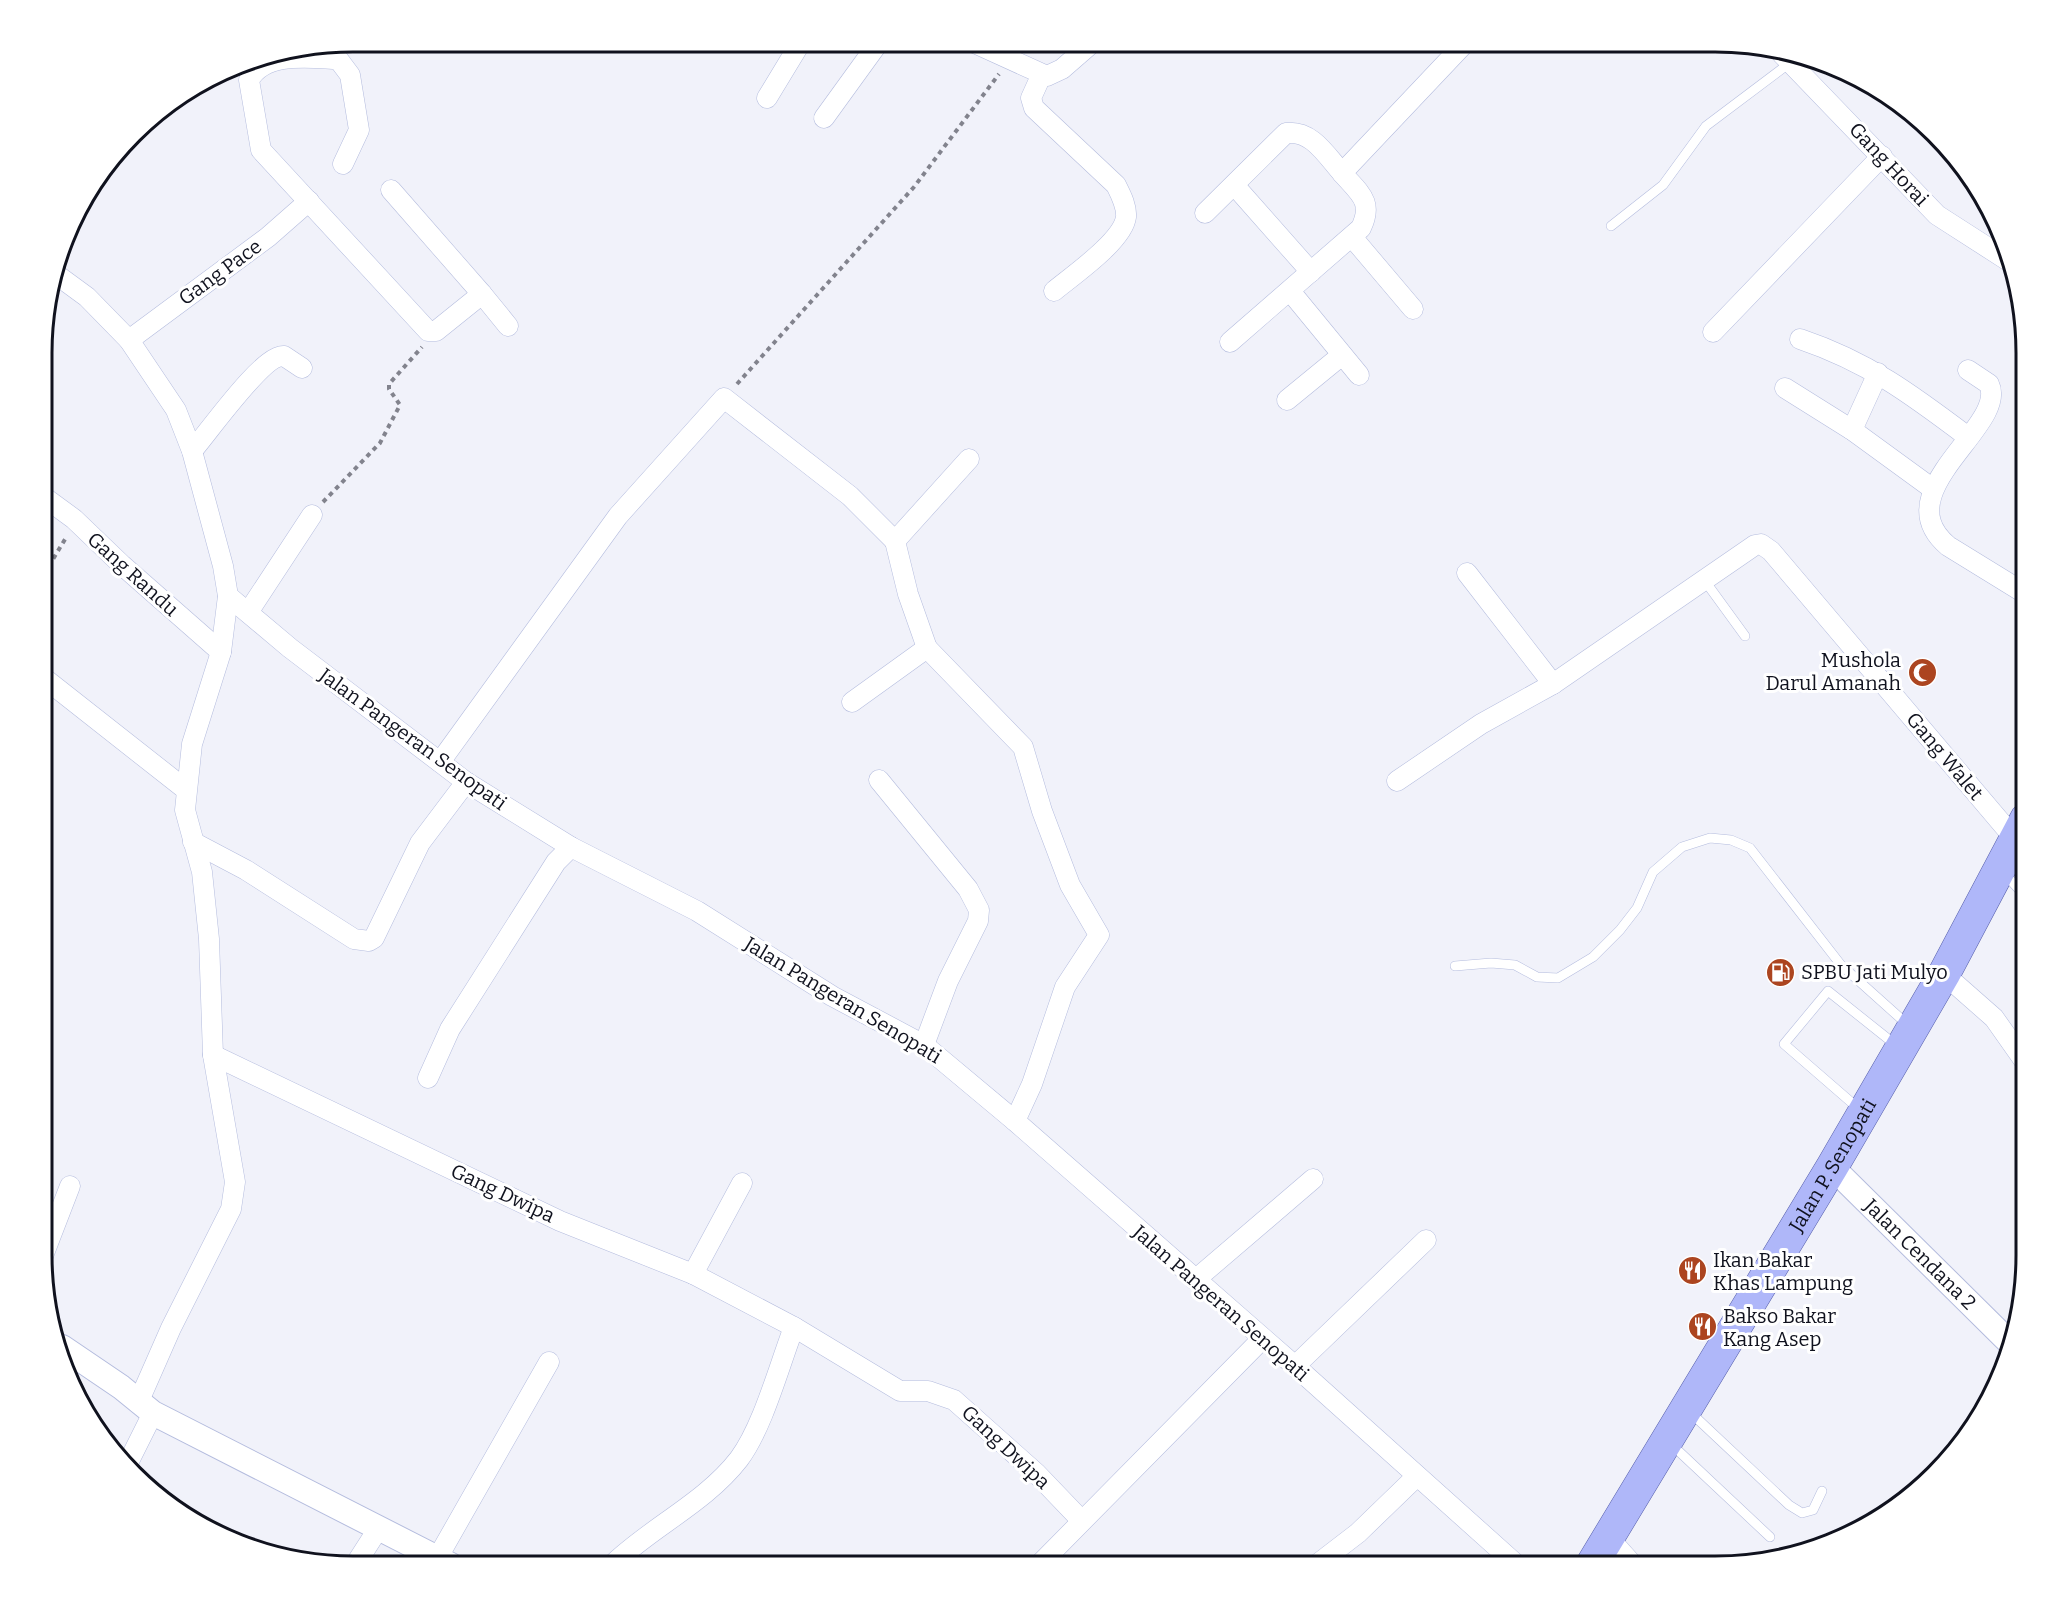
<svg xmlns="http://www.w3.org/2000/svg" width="2068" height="1608" font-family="Bitter,serif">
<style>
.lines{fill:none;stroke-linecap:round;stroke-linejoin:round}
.service-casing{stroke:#b4bcde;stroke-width:10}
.minor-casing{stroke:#b4bcde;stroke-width:21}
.tertiary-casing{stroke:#b4bcde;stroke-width:26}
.primary-casing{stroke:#555eaa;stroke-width:33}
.path{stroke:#82838d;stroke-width:4;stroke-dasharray:4.5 4.5;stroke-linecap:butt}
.service{stroke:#fff;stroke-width:9}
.minor{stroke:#fff;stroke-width:20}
.tertiary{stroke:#fff;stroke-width:24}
.primary{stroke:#afb7f9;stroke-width:32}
.labels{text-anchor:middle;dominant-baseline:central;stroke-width:6;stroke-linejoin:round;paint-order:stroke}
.street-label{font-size:20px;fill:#10121e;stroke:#fff}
.poi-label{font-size:20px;fill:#10121e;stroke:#fff;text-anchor:start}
.rim{fill:none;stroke:#10121e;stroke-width:3}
</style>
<rect width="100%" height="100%" fill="#f1f2fa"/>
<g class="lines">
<defs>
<g id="service">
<path d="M1611,226l52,-41 43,-59 85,-64"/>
<path d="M1705,581l40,55"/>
<path d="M2003,872l23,25"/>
<path d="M1455,966l36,-3 24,2 22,12 21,1 35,-21 27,-27 17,-22 16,-36 29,-25 28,-9 21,2 19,8 91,117 67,60"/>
<path d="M1859,1109l-75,-65 44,-53 69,55"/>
<path d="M1690,1412l99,93 13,8 11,-3 9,-19"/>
<path d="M1671,1444l99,93"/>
</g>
<g id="minor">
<path d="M972,42l75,34 15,-7 31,-27"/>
<path d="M1782,54l155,161 70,45"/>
<path d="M1041,76l-10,22 3,10 82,77c5,10 11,21 10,32 -3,24 -54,59 -72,74"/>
<path d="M767,98l34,-56"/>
<path d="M824,118l55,-76"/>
<path d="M343,164l16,-34 -9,-55 -12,-16c-29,-1 -73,-8 -89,21l12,70 167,181h8l46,-37 26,32"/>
<path d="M1235,186l76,86"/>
<path d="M391,190l91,104"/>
<path d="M1205,213l81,-80c26,-3 40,22 56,40"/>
<path d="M1352,237l61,72"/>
<path d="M57,275l30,22 42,43 47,70 16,41 31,115 5,30 -7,56 -29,92 -7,66 17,62 7,67 4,116 22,127 -4,27 -60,119 -33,75"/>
<path d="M1290,291l69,84"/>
<path d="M1713,332l169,-176"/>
<path d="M1800,339c68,23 111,55 168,98"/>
<path d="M129,340l139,-103 41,-36"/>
<path d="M1230,342l131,-114c13,-27 -2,-35 -19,-55l123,-130"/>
<path d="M1968,370l21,14c20,42 -106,107 -41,162l78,48"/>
<path d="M1785,388l67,42 81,59"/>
<path d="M1287,400l55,-45"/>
<path d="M1852,430l26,-57"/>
<path d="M192,451c16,-18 71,-97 92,-95l18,12"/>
<path d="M44,497l30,22 48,46 99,87"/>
<path d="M1467,573l86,111"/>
<path d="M228,596l62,52 176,134 105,65 126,64 135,85 92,49 91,76 280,245 223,200"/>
<path d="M249,611l63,-96"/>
<path d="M927,648l-19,-54 -13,-53 74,-82"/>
<path d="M44,678l141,111"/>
<path d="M852,702l75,-54 96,99 19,64 28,74 29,50 -34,52 -33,97 -17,37"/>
<path d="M440,762l178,-246 106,-118 126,98 45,45"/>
<path d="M879,780l89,109 11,21 -1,11 -30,60 -24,64"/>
<path d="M1397,781l84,-57 72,-40 202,-139 6,-1 10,7 244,288"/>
<path d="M193,842l53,28 108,69 15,2 5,-3 46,-95 46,-61"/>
<path d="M1944,974l50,44 31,44"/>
<path d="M213,1055l347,166 133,53 101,53 106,64h28l26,9 82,73 45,47"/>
<path d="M428,1078l22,-49 106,-167 15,-15"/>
<path d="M43,1256l27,-70"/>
<path d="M693,1274l49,-91"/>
<path d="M1195,1280l118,-101"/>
<path d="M1295,1366l131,-126"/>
<path d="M128,1463l25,-50"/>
<path d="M1608,1537l26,29"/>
<path d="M438,1557l111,-195"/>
<path d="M355,1565l23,-36"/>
<path d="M612,1565c39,-38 93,-62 127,-106 24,-32 40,-93 55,-132"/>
<path d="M1038,1566l224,-227"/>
<path d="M1315,1566l43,-33 59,-57"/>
</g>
<g id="tertiary">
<path id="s1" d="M1832,1167l178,176"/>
<path d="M62,1347l59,40 32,26 298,152"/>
</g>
<g id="primary">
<path id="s2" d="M1591,1566l241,-399 112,-193 82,-155"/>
</g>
</defs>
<use href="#service" class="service-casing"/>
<use href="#minor" class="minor-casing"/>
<use href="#tertiary" class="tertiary-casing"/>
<use href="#primary" class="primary-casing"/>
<g class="path">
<path d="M737,384l177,-197 85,-113"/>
<path d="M323,502l57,-59 20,-38 -11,-16v-5l33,-37"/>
<path d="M44,574l23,-38"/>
</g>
<use href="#service" class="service"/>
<use href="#minor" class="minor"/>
<use href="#tertiary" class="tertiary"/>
<use href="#primary" class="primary"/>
</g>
<defs>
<symbol id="mosque-disc" viewBox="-11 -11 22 22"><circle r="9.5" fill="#ac4520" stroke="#fff"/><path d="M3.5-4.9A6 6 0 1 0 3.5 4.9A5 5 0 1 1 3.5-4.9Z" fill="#fff"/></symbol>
<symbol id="fuel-disc" viewBox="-11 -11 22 22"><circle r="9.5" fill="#ac4520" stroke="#fff"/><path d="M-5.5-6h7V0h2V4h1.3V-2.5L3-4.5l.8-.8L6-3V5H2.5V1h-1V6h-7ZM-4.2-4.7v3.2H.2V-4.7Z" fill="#fff"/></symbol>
<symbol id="restaurant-disc" viewBox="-11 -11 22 22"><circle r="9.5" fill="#ac4520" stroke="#fff"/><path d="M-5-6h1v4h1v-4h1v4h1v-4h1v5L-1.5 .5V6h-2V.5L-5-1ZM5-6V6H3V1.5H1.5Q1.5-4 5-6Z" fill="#fff"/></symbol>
</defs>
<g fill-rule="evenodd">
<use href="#mosque-disc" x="1906" y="656" width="33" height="33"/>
<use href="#fuel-disc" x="1764" y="956" width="33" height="33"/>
<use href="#restaurant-disc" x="1676" y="1254" width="33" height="33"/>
<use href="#restaurant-disc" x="1686" y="1310" width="33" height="33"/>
</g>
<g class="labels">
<g class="street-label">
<text transform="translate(1889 164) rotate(47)">Gang Horai</text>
<text transform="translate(220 272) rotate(-36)">Gang Pace</text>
<text transform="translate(133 574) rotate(42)">Gang Randu</text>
<text transform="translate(413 739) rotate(36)">Jalan Pangeran Senopati</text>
<text transform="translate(1945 756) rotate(50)">Gang Walet</text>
<text transform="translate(843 1000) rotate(31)">Jalan Pangeran Senopati</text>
<text stroke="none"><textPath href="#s2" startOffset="468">Jalan P. Senopati</textPath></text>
<text transform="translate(503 1193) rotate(25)">Gang Dwipa</text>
<text stroke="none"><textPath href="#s1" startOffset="124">Jalan Cendana 2</textPath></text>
<text transform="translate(1221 1303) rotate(41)">Jalan Pangeran Senopati</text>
<text transform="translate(1006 1447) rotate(43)">Gang Dwipa</text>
</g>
<g class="poi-label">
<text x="1901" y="660" text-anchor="end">Mushola<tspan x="1901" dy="23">Darul Amanah</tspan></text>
<text x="1801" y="972">SPBU Jati Mulyo</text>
<text x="1713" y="1260">Ikan Bakar<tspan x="1713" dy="23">Khas Lampung</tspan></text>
<text x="1723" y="1316">Bakso Bakar<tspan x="1723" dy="23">Kang Asep</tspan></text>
</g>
</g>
<path d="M0 0H2068V1608H0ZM353 52H1715A301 301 0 0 1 2016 353V1255A301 301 0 0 1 1715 1556H353A301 301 0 0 1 52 1255V353A301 301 0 0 1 353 52Z" fill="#fff" fill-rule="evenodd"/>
<path class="rim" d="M353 52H1715A301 301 0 0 1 2016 353V1255A301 301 0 0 1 1715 1556H353A301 301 0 0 1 52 1255V353A301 301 0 0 1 353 52Z"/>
</svg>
